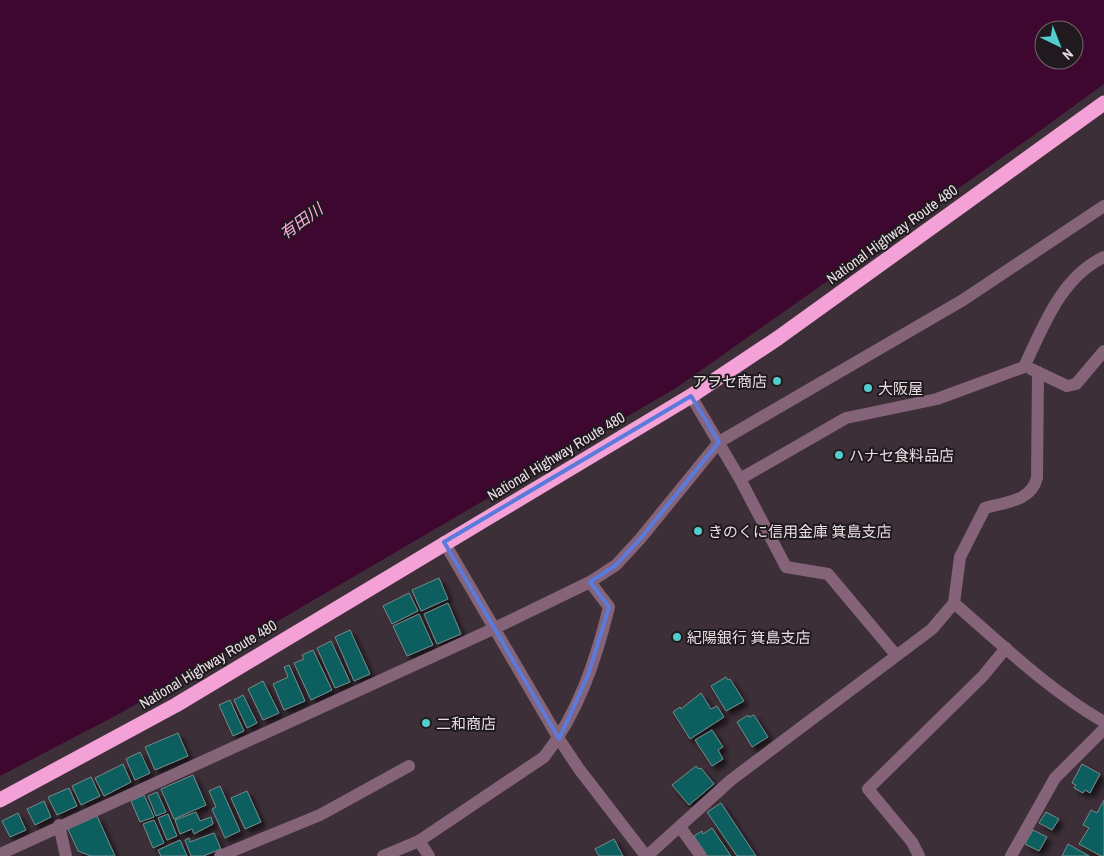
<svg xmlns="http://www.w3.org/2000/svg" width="1104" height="856" font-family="'Archivo Narrow','Noto Sans JP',sans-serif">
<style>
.water{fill:#3e0730;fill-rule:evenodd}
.building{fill:#085e5f;stroke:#748b8b;filter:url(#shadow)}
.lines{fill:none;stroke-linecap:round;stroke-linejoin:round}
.minor{stroke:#856379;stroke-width:12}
.highway{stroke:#f4a1d8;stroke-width:15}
.marked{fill:none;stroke:#5a7adc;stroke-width:4;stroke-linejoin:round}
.poi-dot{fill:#52cdce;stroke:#20191d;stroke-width:2}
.labels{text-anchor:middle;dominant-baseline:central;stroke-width:4;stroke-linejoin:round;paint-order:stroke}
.street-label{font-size:15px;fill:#e8dfe5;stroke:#20191d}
.poi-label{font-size:15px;fill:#e8dfe5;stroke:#20191d;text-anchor:start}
.water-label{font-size:16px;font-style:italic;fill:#feaae2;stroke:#20191d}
</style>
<defs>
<filter id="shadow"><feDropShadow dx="4.5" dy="4.5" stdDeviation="2.5" flood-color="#0009"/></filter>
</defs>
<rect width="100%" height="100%" fill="#3d2f38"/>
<path class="water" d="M0,0h1104v84l-70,51 -358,253 -557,326 -119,62zM1044,30h30v30h-30z"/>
<g class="building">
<path d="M439,578l9,21 -27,12 -9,-21z"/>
<path d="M409,593l9,18 -26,13 -9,-18z"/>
<path d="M448,603l13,31 -24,10 -13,-30z"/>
<path d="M419,614l14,31 -26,11 -14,-30z"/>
<path d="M350,630l20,44 -16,7 -19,-44z"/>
<path d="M331,641l19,41 -15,6 -18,-40z"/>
<path d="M313,650l19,40 -21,10 -17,-37 10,-4 -2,-4z"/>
<path d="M289,665l16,36 -21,9 -11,-26 15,-7 -4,-10z"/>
<path d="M726,677l2,3 2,-1 14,22 -18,10 -15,-25z"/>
<path d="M263,681l16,32 -16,7 -15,-31z"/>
<path d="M701,693l10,16 6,-3 7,11 -34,22 -17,-27 7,-5 1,2z"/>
<path d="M243,695l14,28 -10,5 -13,-28z"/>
<path d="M230,700l14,31 -11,5 -14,-31z"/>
<path d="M748,715l1,2 5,-2 14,22 -16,10 -15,-25z"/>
<path d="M712,730l11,17 -5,3 5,9 -11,7 -17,-26z"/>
<path d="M178,733l10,23 -33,14 -10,-23z"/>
<path d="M140,752l10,21 -15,7 -9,-21z"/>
<path d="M123,764l8,18 -27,14 -9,-18z"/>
<path d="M1082,764l18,10 -10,19 -5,-3 -2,3 -9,-5 2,-3 -4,-2z"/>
<path d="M696,766l3,3 2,-1 13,16 -25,21 -17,-20z"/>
<path d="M193,775l13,30 -32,14 -13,-30z"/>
<path d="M91,777l9,19 -19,9 -9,-19z"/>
<path d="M220,786l20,45 -15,7 -13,-29 4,-2 -7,-16z"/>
<path d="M69,788l8,18 -20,9 -9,-18z"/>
<path d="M247,791l14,31 -16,7 -14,-31z"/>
<path d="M157,792l9,20 -10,4 -8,-20z"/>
<path d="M144,795l10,22 -14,5 -9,-21z"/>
<path d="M1104,800v56h-3l-22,-12 10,-16 -6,-3 8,-15 6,3z"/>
<path d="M44,801l7,16 -16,8 -8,-16z"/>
<path d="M721,803l35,53h-19l-30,-44z"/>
<path d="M196,812l4,9 11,-4 2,7 -19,10 -2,-5 -12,5 -5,-14z"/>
<path d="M1046,812l13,7 -7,11 -13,-7z"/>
<path d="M18,813l8,17 -16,7 -8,-16z"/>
<path d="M168,814l9,22 -10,4 -9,-22z"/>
<path d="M97,816l18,40h-24l-13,-5 -10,-22z"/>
<path d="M154,820l10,23 -11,5 -10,-24z"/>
<path d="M712,828l19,28h-24l-13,-20 8,-5 1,3z"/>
<path d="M1033,830l14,7 -8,14 -14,-7z"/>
<path d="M214,833l7,16 -18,7h-12l-6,-16 4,-2 1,4z"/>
<path d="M614,839l9,17h-24l-4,-7z"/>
<path d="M180,840l7,16h-26l-3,-6z"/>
<path d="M1068,844l21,12h-27z"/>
</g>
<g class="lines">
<g class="minor">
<path d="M1031,369l36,17 9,-2 28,-33"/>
<path d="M691,396l49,83 46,88 42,7 68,81"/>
<path d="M740,479l106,-61 91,-19 87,-32c19,-40 37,-90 80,-110"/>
<path d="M444,542l115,197 20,30 67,87"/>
<path d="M954,603c48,42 95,87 150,119"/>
<path d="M59,825l7,31"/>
<path d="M680,827l21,29"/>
<path d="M419,841l10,15"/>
<path d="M0,854l493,-225 97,-47 26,-17 24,-26 79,-97 244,-142 141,-94"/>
<path d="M220,856l100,-41 89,-49"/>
<path d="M383,856l36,-15 125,-84c34,-43 52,-97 65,-150l-19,-25"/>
<path d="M647,856l84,-76 201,-151 22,-26 6,-46 25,-49c22,-6 46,-7 52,-30l1,-106"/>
<path d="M919,856l-7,-14 -44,-53 115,-113 23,-28"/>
<path d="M1011,856l44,-78 49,-49"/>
</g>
<path class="highway" d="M0,800l176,-95 515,-309 87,-58 326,-235"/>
</g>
<path class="marked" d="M691,396l28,46 -79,97 -24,26 -26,17 19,25 -21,68 -29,64 -115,-197z"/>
<g class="poi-dot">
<circle cx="777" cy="381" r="5"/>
<circle cx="868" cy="388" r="5"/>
<circle cx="839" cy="455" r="5"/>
<circle cx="698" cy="531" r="5"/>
<circle cx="677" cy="637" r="5"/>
<circle cx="426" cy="723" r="5"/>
</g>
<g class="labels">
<g class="street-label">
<text transform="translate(892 234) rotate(-36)">National Highway Route 480</text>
<text transform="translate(556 456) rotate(-31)">National Highway Route 480</text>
<text transform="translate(208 664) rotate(-31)">National Highway Route 480</text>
</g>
<g class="poi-label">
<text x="767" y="381" text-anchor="end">アヲセ商店</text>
<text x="878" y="388">大阪屋</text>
<text x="849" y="455">ハナセ食料品店</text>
<text x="708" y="531">きのくに信用金庫 箕島支店</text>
<text x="687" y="637">紀陽銀行 箕島支店</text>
<text x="436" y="723">二和商店</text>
</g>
<g class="water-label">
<text transform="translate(301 221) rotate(-36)">有田川</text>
</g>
</g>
<g transform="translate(1059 45) rotate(137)"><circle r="24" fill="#20191d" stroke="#70686d"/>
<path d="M0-4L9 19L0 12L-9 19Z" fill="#52cdce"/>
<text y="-8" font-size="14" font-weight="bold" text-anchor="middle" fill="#e8dfe5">N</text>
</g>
</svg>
